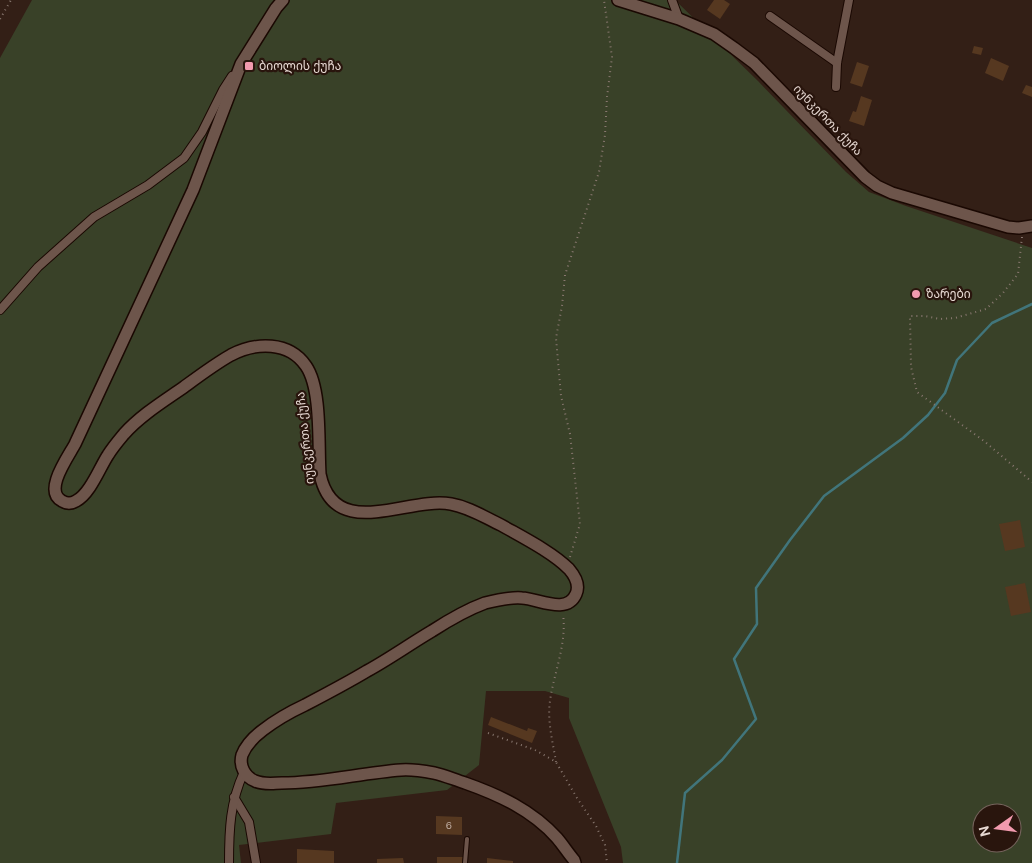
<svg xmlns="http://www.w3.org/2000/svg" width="1032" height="863" font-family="'DM Sans','Noto Sans Georgian',sans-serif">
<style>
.green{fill:#394128;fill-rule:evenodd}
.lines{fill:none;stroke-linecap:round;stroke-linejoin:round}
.stream{stroke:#41757b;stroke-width:2.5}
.building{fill:#563820}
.lane-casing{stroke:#1a0802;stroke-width:6}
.street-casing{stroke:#1a0802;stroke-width:10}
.secondary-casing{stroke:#1a0802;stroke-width:14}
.path{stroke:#897870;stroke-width:2;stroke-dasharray:1 4;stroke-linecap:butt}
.lane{stroke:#6d554b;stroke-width:4}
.street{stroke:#6d554b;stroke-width:8}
.secondary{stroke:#6d554b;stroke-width:11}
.poi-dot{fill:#f29aae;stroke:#29150d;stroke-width:2}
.labels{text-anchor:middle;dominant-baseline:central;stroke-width:4.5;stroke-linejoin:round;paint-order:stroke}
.number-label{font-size:10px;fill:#c3b1a6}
.poi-label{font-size:12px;fill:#e7d9d3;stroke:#29150d;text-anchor:start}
.street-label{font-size:12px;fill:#e7d9d3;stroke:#29150d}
</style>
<rect width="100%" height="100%" fill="#331f16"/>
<path class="green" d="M32,0h643l83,81 88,91 23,20 37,14 126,42v615h-409l-2,-16 -52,-129v-20l-24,-7h-59l-7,74 -32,25 -111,13 -5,31 -92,11 2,18h-241v-805zM982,813h30v30h-30z"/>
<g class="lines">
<path class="stream" d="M677,863l8,-70 37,-33 34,-41 -22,-60 23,-35 -1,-36 34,-48 34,-44 79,-58 25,-23 17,-22 12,-33 35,-37 40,-19"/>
</g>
<g class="building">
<path d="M714,0h10l6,4 -10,15 -13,-9z"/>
<path d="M974,46l9,2 -2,7 -9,-2z"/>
<path d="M991,58l18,8 -6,15 -18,-8z"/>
<path d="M857,62l12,4 -7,21 -12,-4z"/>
<path d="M1026,85l6,2v10l-10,-4z"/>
<path d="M861,96l11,4 -8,26 -15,-5 4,-10 3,1z"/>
<path d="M918,288l3,9 -8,2 -2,-9z"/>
<path d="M1020,520l5,27 -20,4 -6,-27z"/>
<path d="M1025,583l6,29 -20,4 -6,-29z"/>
<path d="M491,717l36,14 1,-3 9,3 -5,12 -44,-18z"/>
<path d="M436,816l26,1v18l-26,-1z"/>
<path d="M297,849l37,2v12h-37z"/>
<path d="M437,857h26l-1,6h-25z"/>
<path d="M403,858l1,5h-27v-4z"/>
<path d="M487,858l26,3v2h-26z"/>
</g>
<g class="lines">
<defs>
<path id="lane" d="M465,863l2,-24"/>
<g id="street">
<path d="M672,0l7,19"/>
<path d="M770,16l67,47"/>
<path d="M836,87l1,-24 12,-63"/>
<path d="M0,310l38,-43 56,-50 54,-32 36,-27 18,-26 21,-42 9,-14"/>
<path d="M234,797l15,25 7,41"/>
<path d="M229,863c0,-33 1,-61 15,-91"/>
</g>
<g id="secondary">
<path d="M283,0l-7,8 -35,56 -48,126 -118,254c-7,13 -32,47 -13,57 5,3 9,3 14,0 14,-7 24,-34 32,-46 5,-8 11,-15 16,-21 17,-19 40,-33 60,-47 15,-11 31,-23 47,-32 25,-13 58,-14 75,11 16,23 12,79 14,108 14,69 88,22 131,30 18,3 33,13 50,21 21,12 51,27 68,44 6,7 11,16 7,25 -9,21 -37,5 -54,4 -12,-1 -25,2 -37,5 -19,7 -36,17 -53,28 -22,13 -43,28 -65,40 -20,12 -41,23 -62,34 -15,7 -29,15 -42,25 -8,6 -17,15 -21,25 -3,11 3,22 13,26 9,4 19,2 27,2 40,0 79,-10 119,-13 11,-1 22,1 33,3 10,2 21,7 31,10 34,12 67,27 92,55 6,7 11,15 17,22l1,3"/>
<path d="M618,0l61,19 35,15 20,14 20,15 111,114 12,9 15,7 116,34 11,1 13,-2"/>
</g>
</defs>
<use href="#lane" class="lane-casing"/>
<use href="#street" class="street-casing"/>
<use href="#secondary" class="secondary-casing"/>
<g class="path">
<path d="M0,19l11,-19"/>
<path d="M1022,237l-4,37 -15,19 -17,16 -31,9 -15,1 -15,-3h-15l1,51 6,25 67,49 48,41"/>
<path d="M570,557l10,-33 -10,-90 -9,-38 -5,-58 6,-32 3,-31 34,-103 6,-37 2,-38 5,-40 -8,-57"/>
<path d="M488,733l47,17 21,12 21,36 19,28 9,19 2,18"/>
<path d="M556,762c-3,-19 -9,-41 -6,-61 4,-29 17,-57 13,-87"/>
</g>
<use href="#lane" class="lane"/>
<use href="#street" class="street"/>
<use href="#secondary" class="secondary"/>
</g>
<g class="poi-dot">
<rect x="244" y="61" width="10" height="10" rx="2.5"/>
<circle cx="916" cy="294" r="5"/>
</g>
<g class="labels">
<g class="number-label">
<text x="449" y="825">6</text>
</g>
<g class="poi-label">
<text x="259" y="66">ბიოლის ქუჩა</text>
<text x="926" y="294">ზარები</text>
</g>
<g class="street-label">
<text transform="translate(828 120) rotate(46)">იუნკერთა ქუჩა</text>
<text transform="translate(305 438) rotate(-96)">იუნკერთა ქუჩა</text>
</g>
</g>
<g transform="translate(997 828) rotate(256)"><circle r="24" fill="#29150d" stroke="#75635c"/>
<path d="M0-4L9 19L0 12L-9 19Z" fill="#f29aae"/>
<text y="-8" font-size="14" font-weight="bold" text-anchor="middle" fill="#e7d9d3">N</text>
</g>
</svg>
